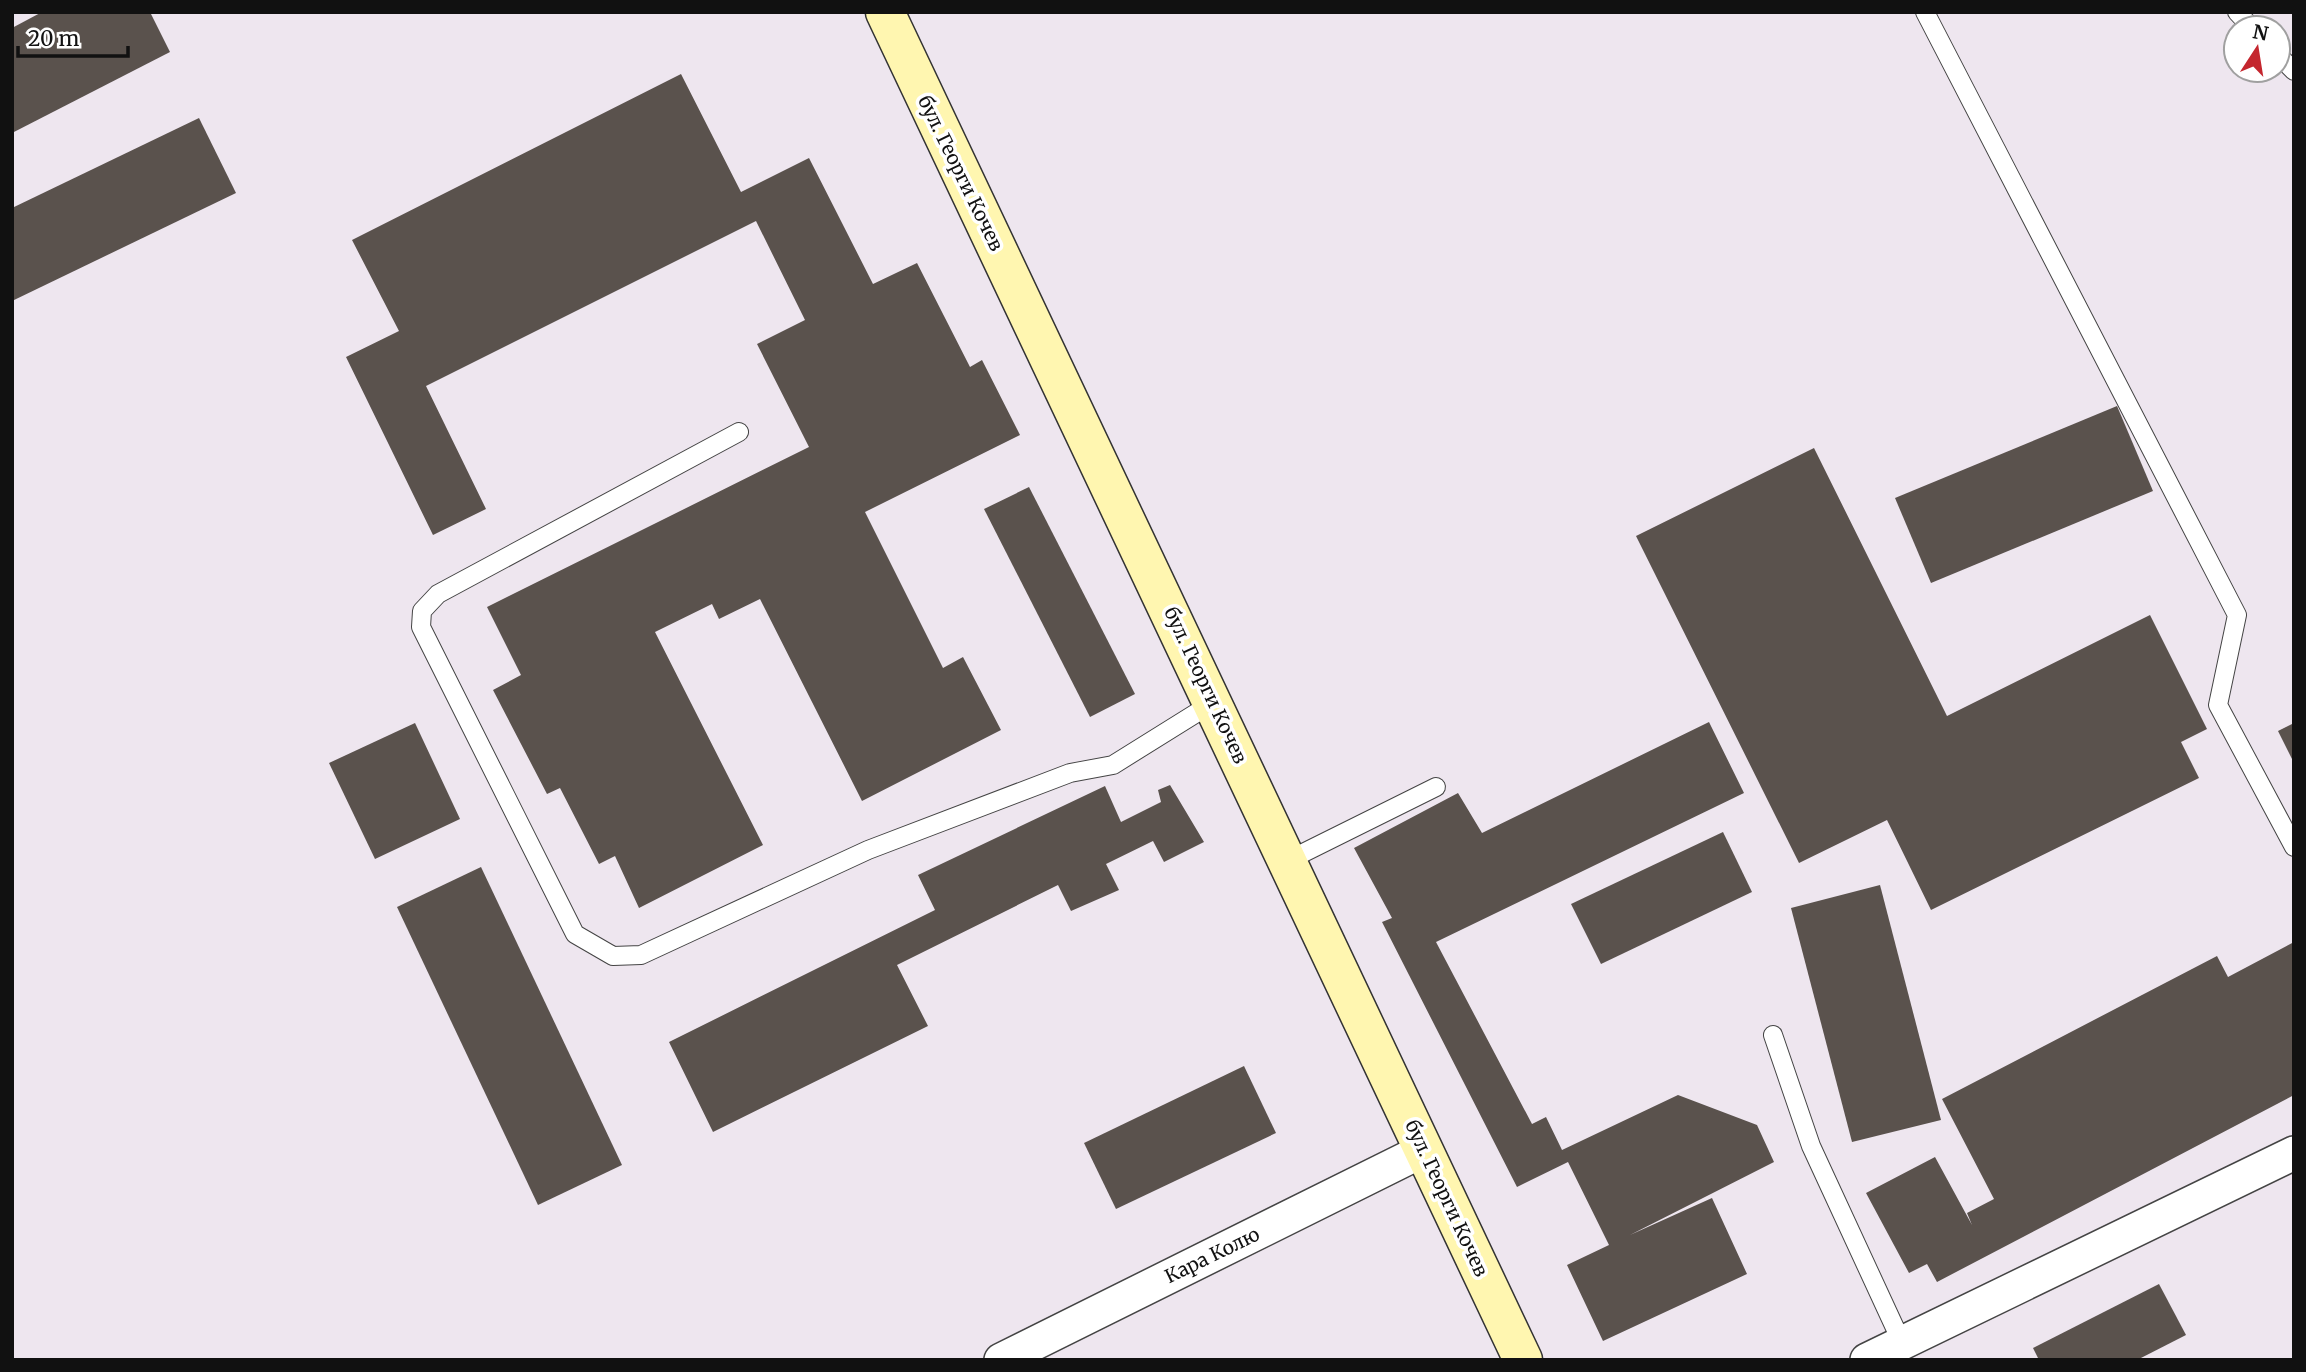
<svg xmlns="http://www.w3.org/2000/svg" width="2306" height="1372" font-family="Merriweather,serif">
<style>
.industrial{fill:#eee6ef;fill-rule:evenodd}
.building{fill:#5a524d}
.lines{fill:none;stroke-linecap:round;stroke-linejoin:round}
.service-casing{stroke:#444;stroke-width:20}
.minor-casing{stroke:#444;stroke-width:36}
.secondary-casing{stroke:#333;stroke-width:41}
.service{stroke:#fff;stroke-width:18}
.minor{stroke:#fff;stroke-width:33}
.secondary{stroke:#fff6b0;stroke-width:38}
.labels{text-anchor:middle;dominant-baseline:central;stroke-width:7;stroke-linejoin:round;paint-order:stroke}
.street-label{font-size:19px;fill:#111;stroke:#fff}
</style>
<rect width="100%" height="100%" fill="#fffdf5"/>
<path class="industrial" d="M12,12h2282v1348h-2282zM2236,28h42v42h-42z"/>
<g class="building">
<path d="M42,12h108l20,40 -158,81v-105z"/>
<path d="M681,74l60,118 68,-34 64,126 44,-21 53,104 12,-7 38,75 -155,77 78,156 20,-11 38,73 -139,71 -102,-202 -41,20 -7,-15 -57,28 108,213 -124,63 -24,-52 -16,8 -39,-76 -13,6 -54,-104 28,-15 -34,-68 322,-160 -52,-103 48,-24 -49,-99 -330,165 60,123 -53,26 -87,-178 53,-26 -47,-91z"/>
<path d="M199,118l37,75 -224,108v-93z"/>
<path d="M2117,406l36,85 -222,92 -36,-85z"/>
<path d="M1814,448l133,268 203,-101 57,114 -26,13 18,36 -268,132 -44,-90 -88,43 -163,-327z"/>
<path d="M1029,487l106,207 -45,23 -106,-208z"/>
<path d="M1709,722l35,71 -308,149 96,182 14,-7 16,33 116,-55 79,30 17,37 -144,73 82,-37 35,76 -144,67 -36,-76 42,-20 -41,-83 -51,25 -135,-265 10,-4 -38,-70 104,-55 24,40z"/>
<path d="M415,723l45,96 -85,40 -46,-96z"/>
<path d="M2294,723v40l-16,-32z"/>
<path d="M1170,785l34,57 -40,20 -11,-21 -47,23 13,26 -48,21 -13,-26 -161,80 31,61 -215,106 -44,-90 266,-132 -17,-35 187,-89 16,36 40,-20 -3,-12z"/>
<path d="M1723,832l29,60 -151,72 -30,-60z"/>
<path d="M481,867l141,298 -84,40 -141,-298z"/>
<path d="M1880,885l61,235 -89,22 -61,-234z"/>
<path d="M2294,942v153l-357,187 -10,-18 -18,9 -43,-80 69,-36 37,68 -5,-12 27,-14 -52,-100 275,-143 11,21z"/>
<path d="M1244,1066l32,67 -160,76 -32,-66z"/>
<path d="M2159,1284l27,51 -49,25h-98l-6,-12z"/>
</g>
<g class="lines">
<defs>
<g id="service">
<path d="M1925,12l312,603 -19,90 76,142"/>
<path d="M2237,12l15,16"/>
<path d="M2278,55l16,16"/>
<path d="M739,432l-301,162 -16,17 -1,16 154,307 38,22 28,-1 227,-105 202,-77 43,-8 101,-63"/>
<path d="M1289,860l147,-73"/>
<path d="M1773,1035l38,111 91,197"/>
</g>
<g id="minor">
<path d="M1001,1360l423,-210"/>
<path d="M1867,1360l427,-207"/>
</g>
<path id="secondary" d="M885,12l638,1348"/>
</defs>
<use href="#service" class="service-casing"/>
<use href="#minor" class="minor-casing"/>
<use href="#secondary" class="secondary-casing"/>
<use href="#service" class="service"/>
<use href="#minor" class="minor"/>
<use href="#secondary" class="secondary"/>
</g>
<g class="labels">
<g class="street-label">
<text transform="translate(961 173) rotate(64)">бул. Георги Кочев</text>
<text transform="translate(1206 685) rotate(65)">бул. Георги Кочев</text>
<text transform="translate(1447 1198) rotate(65)">бул. Георги Кочев</text>
<text transform="translate(1212 1255) rotate(-26)">Кара Колю</text>
</g>
</g>
<rect width="2306" height="1372" fill="none" stroke="#111111" stroke-width="28"/>
<g transform="translate(2257 49) rotate(12)"><circle r="33" fill="#ffffff" stroke="#a0a0a0" stroke-width="2"/>
<path d="M0-5L12 26L0 18L-12 26Z" fill="#c4262e"/>
<text y="-10" font-size="19" font-weight="bold" text-anchor="middle" fill="#111111">N</text>
</g>
<path d="M18 46v10h110v-10" fill="none" stroke="#111111" stroke-width="3.5"/>
<text x="28" y="46" font-size="21" fill="#111111" stroke="#ffffff" stroke-width="5" paint-order="stroke">20 m</text>
</svg>
